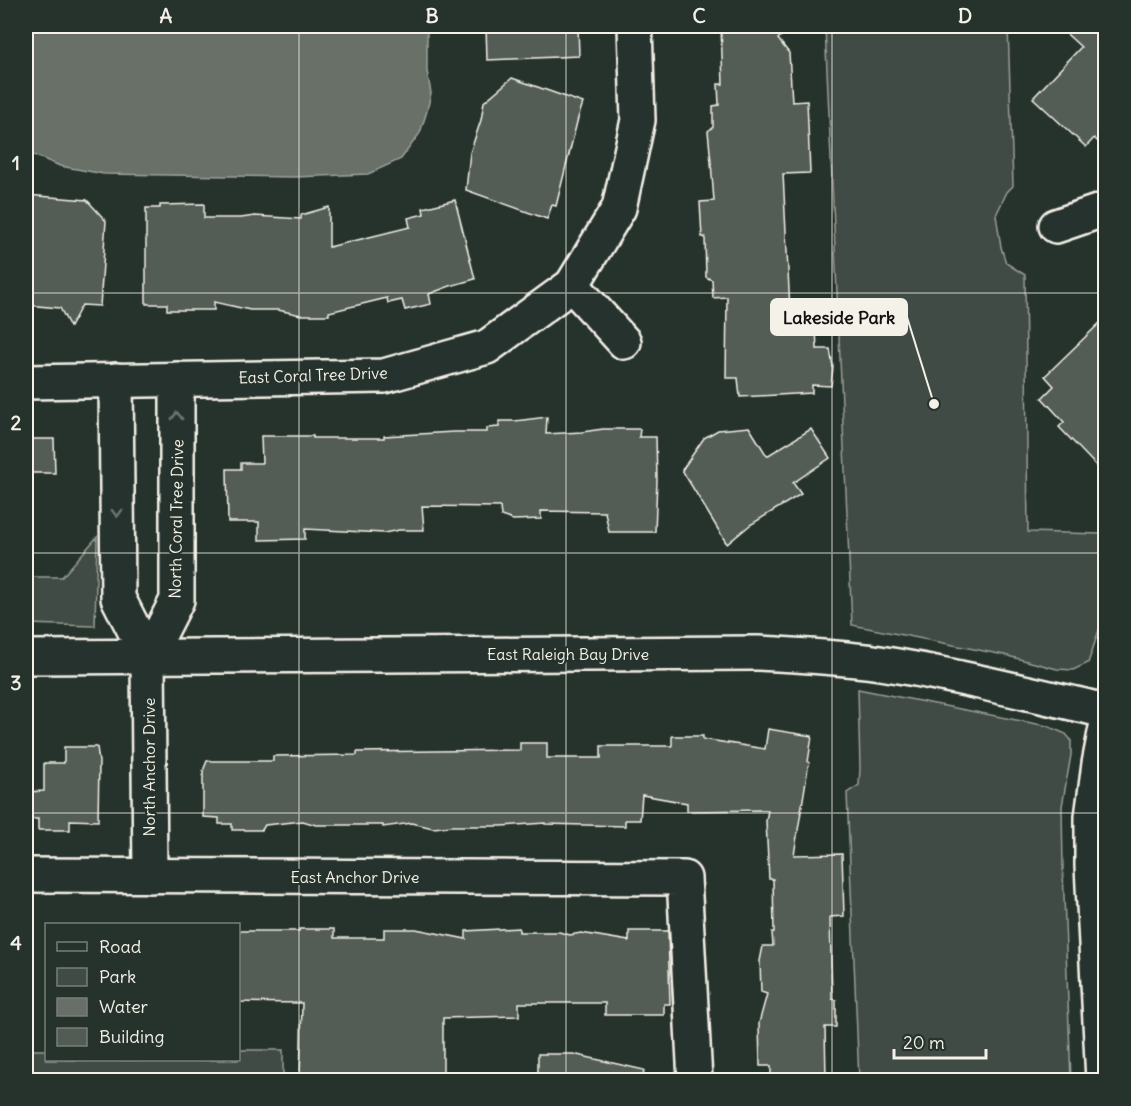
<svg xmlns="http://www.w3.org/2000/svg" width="1131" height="1106" font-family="Delius,sans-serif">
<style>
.green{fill:#414b45;stroke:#9a9e96;stroke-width:1.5}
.water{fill:#676f68;stroke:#9fa39b;stroke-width:1.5}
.building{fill:#525c55;stroke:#f4f1e8;stroke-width:1.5}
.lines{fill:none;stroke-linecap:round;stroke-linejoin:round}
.minor-casing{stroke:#f4f1e8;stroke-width:38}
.tertiary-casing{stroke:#f4f1e8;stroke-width:38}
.minor{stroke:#26332d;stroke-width:33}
.tertiary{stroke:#26332d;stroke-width:33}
.oneway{stroke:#6e766e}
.grid{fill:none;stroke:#f4f1e8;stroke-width:1.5;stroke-opacity:0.55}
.labels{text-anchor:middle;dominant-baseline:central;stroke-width:4.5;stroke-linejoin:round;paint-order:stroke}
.street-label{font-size:16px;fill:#f4f1e8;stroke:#26332d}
.leader{fill:none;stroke:#f4f1e8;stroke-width:2}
.callout-dot{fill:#f4f1e8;stroke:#26332d;stroke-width:2}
.callout{fill:#f4f1e8;stroke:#f4f1e8;stroke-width:2}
.callout-label{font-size:18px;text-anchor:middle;font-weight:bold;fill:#111}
.neatline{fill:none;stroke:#f4f1e8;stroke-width:2}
.grid-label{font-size:20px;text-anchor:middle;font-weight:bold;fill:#f4f1e8}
</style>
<rect width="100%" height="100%" fill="#26332d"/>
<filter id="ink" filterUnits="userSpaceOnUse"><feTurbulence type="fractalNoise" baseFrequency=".0167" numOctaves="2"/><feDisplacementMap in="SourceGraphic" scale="12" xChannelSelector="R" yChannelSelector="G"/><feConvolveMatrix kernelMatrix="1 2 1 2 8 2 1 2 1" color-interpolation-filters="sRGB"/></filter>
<g filter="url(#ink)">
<g class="green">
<path d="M825,26h183l5,160 -6,6 -11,23 5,32 5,16 19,12 3,257 73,2 4,5v73l-17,51 -15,7 -16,-1 -53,-14 -152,-30z"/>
<path d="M97,537l-2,89 -69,-2v-47h36z"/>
<path d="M858,689l189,37 19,8 5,6v15l-9,51 1,64 8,210h-212l-12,-287 12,-8 1,-17z"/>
<path d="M26,1050h20v10h192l1,-10h44v30h-257z"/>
</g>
<path class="water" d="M26,26h401v45l4,22 -4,18 -7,22 -19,26 -33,15 -73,3 -191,-3 -44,-8 -34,-14z"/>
<g class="building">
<path d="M486,26h92l1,30 -92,4z"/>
<path d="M721,26h69l-12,13 11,14 3,49 15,-1 3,72 -27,1 7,136 25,-1 2,40h13l3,18 -2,19 -19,-1v8l-72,4 -2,-19h-12l1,-81 -14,1 -1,-18 -6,-3 -1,-40h-3l-2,-35 14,-1 -3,-39 -3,-31 5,-4v-21l6,-1 -1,-21h5z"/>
<path d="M1058,26h48v123l-12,-11 -8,9 -53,-49 48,-51z"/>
<path d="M512,78l71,25 -5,15 -22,88 -4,-1 -5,14 -81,-29 4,-37 11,-33 3,-18z"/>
<path d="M26,195l61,5 19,21 -6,85 -18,-1 -12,22 -10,-19 -34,-3z"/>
<path d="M455,200l20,79 -25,7 -21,8 2,10 -26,6 -3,-10 -14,3 -1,-5 -58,14v3h-28l-23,-5h-28l-36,-8v8h-47v-6h-21v-96h14v-3l44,-1v14h37l14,-2 46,3v-4l28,-8v40l81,-20 -2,-9 16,-4 -1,-6z"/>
<path d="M1106,317v159l-47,-49 5,-5 -22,-24 12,-12 -9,-10z"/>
<path d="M547,417l-1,17 36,-2 21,-3h37l-1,8h17l1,43 -2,52h-46l-4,-20 -64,-1v8l-28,1 -12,-4 -1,-9 -78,-1 2,24h-25l-15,3 -79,-4v10l-46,1v-18h-31l-1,-53h14v-6h21l-1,-27h52v2h71v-2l70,-4h33v-4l12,-1v-6h16z"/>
<path d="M749,427l18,29 44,-27 19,29 -37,25 8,11 -51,31 -23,19 -45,-74 22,-32 14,-8z"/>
<path d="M26,439h28l1,34h-29z"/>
<path d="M768,729l44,7 -4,26h1l-15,93 48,-1 2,62 -14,1 2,82 4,1v27h-11l1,53h-55v-14h-11l-1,-43 8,-29 -6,-2 -1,-31 3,-15h10l-1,-14h2l-1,-53h-4l-3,-58 2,-11 -81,1v-8l-45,-8 -2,25h-15v6l-80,-2v-1l-44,3h-49l-19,2 -21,-5 -29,4v-2h-67l-13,-4 -38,4 -3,5h-30v-6h-13v-6l-16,-1v-46l4,-10h66v-5l84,-1v-3l163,-2v-7h27v15h54v-12h71v-10h31v3l62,10z"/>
<path d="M64,747h33l2,15 -1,59 -28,-1v10h-32v-11h-12v-27l18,-1v-28h20z"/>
<path d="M519,928v4h40l11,3 11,-2 48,8v-10h39l2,73h-6v11h-59v-12h-86v13l-76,2v62h-143l2,-77 -64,-1v-71h61v-2h35v9h50v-9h32l50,10v-8z"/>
<path d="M538,1054h35l71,16 -2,10h-104z"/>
</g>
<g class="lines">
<defs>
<g id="minor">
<path d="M1056,226l50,-17"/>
<path d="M572,285l52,57"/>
<path d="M116,380l2,218 30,59 2,219"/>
<path d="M26,382l358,-6 103,-29 85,-62 47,-77 19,-88 -3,-94"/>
<path d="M148,657l29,-57v-221"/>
<path d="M26,875l658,3 11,202"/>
</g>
<g id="tertiary">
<path d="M26,657l730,-4c41,2 83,4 124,10 76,12 151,31 226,48"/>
<path d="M1103,1080l-11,-214v-49l7,-53 7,-36"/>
</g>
</defs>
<use href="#minor" class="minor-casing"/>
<use href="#tertiary" class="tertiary-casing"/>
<use href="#minor" class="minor"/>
<use href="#tertiary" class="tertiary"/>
</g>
<defs><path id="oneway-chevron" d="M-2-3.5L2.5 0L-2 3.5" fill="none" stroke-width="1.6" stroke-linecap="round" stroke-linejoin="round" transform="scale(1.5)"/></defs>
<g class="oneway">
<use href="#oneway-chevron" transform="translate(177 416) rotate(-90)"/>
<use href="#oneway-chevron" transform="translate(117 513) rotate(89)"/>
</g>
</g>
<path class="grid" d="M299,26v1054M566,26v1054M832,26v1054M26,293h1080M26,553h1080M26,813h1080"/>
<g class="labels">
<g class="street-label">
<text transform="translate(313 375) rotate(-2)">East Coral Tree Drive</text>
<text transform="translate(176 519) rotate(-89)">North Coral Tree Drive</text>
<text x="568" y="654">East Raleigh Bay Drive</text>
<text transform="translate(149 767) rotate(-90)">North Anchor Drive</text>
<text x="355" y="877">East Anchor Drive</text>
</g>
</g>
<path class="leader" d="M934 404L907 317"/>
<circle class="callout-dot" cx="934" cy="404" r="6"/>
<rect class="callout" x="771" y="299" width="136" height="36" rx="6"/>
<g class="callout-label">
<text x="839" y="324">Lakeside Park</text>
</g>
<rect width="1131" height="1106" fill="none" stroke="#26332d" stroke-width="66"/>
<rect x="45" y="923" width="195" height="138" fill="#26332d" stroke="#787f78" stroke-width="1.5"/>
<rect x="57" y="942" width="30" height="9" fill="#26332d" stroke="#787f78" stroke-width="1.5"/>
<text x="99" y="953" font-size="18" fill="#f4f1e8">Road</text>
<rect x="57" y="968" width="30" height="18" fill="#414b45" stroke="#787f78" stroke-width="1.5"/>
<text x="99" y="983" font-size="18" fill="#f4f1e8">Park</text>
<rect x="57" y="998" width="30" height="18" fill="#676f68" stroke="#787f78" stroke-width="1.5"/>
<text x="99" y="1013" font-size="18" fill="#f4f1e8">Water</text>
<rect x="57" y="1028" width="30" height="18" fill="#525c55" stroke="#787f78" stroke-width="1.5"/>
<text x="99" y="1043" font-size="18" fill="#f4f1e8">Building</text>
<path d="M894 1049v9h92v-9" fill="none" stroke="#f4f1e8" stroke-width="3"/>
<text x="903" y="1049" font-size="18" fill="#f4f1e8" stroke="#26332d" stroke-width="4.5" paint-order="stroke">20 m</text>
<rect x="33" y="33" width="1065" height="1040" class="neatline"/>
<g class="grid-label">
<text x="166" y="23">A</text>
<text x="432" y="23">B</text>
<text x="699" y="23">C</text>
<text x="965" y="23">D</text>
<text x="16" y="170">1</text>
<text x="16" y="430">2</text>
<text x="16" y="690">3</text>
<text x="16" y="950">4</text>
</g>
</svg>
